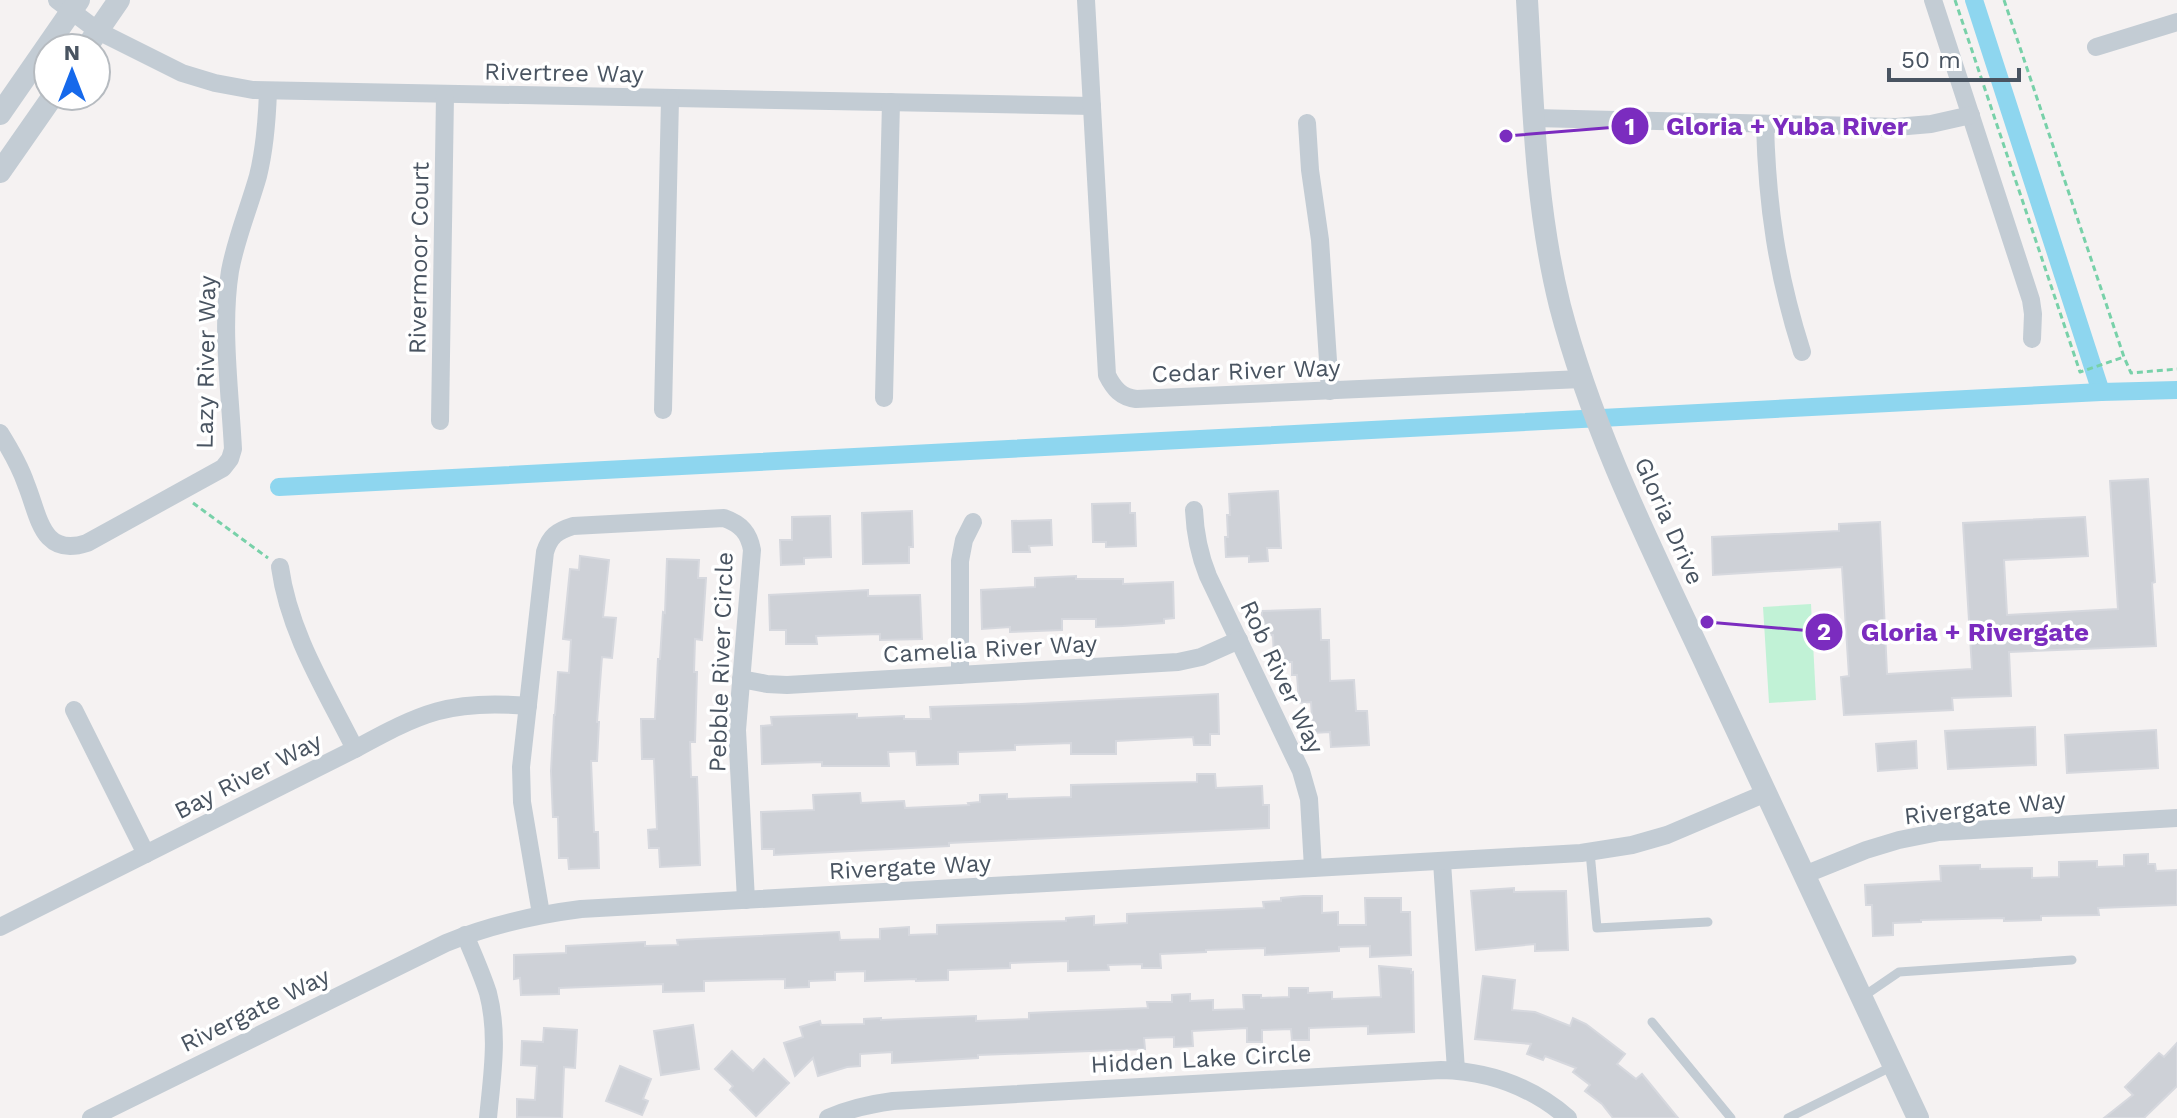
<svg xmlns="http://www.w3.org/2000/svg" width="2177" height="1118" font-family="'Work Sans',sans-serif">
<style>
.green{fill:#c1f2d6}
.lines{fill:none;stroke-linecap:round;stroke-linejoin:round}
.canal{stroke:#8ed6ef;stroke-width:18}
.building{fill:#ced1d7;stroke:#d6d8de;stroke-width:2}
.path{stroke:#78d1a9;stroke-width:3;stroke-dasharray:6 4;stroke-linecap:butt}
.service{stroke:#c3ccd4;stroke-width:9}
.minor{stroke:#c3ccd4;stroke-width:18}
.tertiary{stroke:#c3ccd4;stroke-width:22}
.labels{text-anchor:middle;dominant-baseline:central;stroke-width:7;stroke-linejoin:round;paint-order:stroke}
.street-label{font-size:24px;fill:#495461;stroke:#fff}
.leader{fill:none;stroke:#7b2cbf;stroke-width:3}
.callout-dot{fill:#7b2cbf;stroke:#fff;stroke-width:3}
.mark-label{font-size:24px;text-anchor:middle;font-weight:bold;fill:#fff}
.callout-label{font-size:26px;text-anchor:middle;font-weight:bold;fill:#7b2cbf;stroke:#fff;stroke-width:7;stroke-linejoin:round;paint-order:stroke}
</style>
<rect width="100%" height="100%" fill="#f5f2f2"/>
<path class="green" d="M1811,604l5,96 -47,3 -6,-96z"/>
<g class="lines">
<g class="canal">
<path d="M1974,0l127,392"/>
<path d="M279,487l1822,-95 76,-2"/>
</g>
</g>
<g class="building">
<path d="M2148,479l7,103 -3,1 4,63 -147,6 2,44 -59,2 1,12 -109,5 -3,-38 8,-1 -7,-109 -129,8 -1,-38 127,-6v-7l41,-2 7,152 85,-5 -9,-146 122,-6 3,39 -84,4 3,55 111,-6 -8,-128z"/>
<path d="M1278,491l3,57h-14l1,13 -19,1v-6l-23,1 -1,-20h3l-1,-22h3l-1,-21z"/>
<path d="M1130,503v10h5l1,33 -30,1v-5h-13l-1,-38z"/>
<path d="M912,511l1,36h-4v16l-46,1 -1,-51z"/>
<path d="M830,516l1,41 -27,1v6l-23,1 -1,-25h12v-23z"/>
<path d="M1051,520l1,25 -23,1 1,6h-17l-1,-31z"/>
<path d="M580,556l29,4 -6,57 13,1 -4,40 -10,-1 -5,65h2l-2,39h-6l3,71h4l1,36 -30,1 -1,-11h-9l-1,-41h-5l-2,-46 3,-56h1l3,-43 11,1 2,-33 -8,-1 7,-70 9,1z"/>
<path d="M667,559l32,1 -1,18h8l-4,62 -7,-1 -1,33h3l-2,70h-5l1,35h6l3,88 -40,2 -1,-19h-10l-1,-18 9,-1 -3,-70h-12l-1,-40h14l3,-60h2l3,-47 2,1z"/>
<path d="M1076,576v3h47v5l50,-2 1,36 -10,1v4l-41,3 -27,1v-8h-34v11l-52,2v-5l-28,2 -1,-39 54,-3v-9z"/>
<path d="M868,590v6l52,-1 2,44 -42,1v-6l-64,2 1,8h-31v-14h-16l-1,-35z"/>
<path d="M1320,609l1,31h8l1,41 24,-1 2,31h11l2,34 -38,2 -1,-15 -17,1 -2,-31 -12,1 -2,-28h-5v-13h-18l-1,-27 -11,1v-25z"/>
<path d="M1218,694l1,40h-9v11h-16l-1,-8 -77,4v13h-45v-11l-56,2v5l-57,2v12l-41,1 -1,-14 -28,1 1,14h-67v-4l-60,2 -1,-38 11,-1 -1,-8 86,-3v4l47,-2v3h27l-1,-12 91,-3z"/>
<path d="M2035,727l1,38 -88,4 -3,-38z"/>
<path d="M2156,730l2,38 -91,5 -2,-38z"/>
<path d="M1916,741l1,27 -39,3 -2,-27z"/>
<path d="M1197,774h18l1,14 46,-2 1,19h6v23l-320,15v3l-175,9v-6h-12l-1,-37 53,-2 -1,-15 47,-2 1,10 43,-2 1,7 64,-3 -1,-2 12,-1v-7l27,-1v5l64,-2v-12l126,-3z"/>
<path d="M2148,854v10h7l1,7 21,-1v35l-79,3 1,7 -58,1v4l-37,1v-3l-83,2v2l-28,1v12l-20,1 -1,-31h-6l-1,-20 76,-4 -1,-15 40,-1v4l52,-1v10l27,-1v-15l38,-1v6l27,-1v-11z"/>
<path d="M1514,888v4l52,-1 2,59 -33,1v-7l-59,6 -5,-59z"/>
<path d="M1303,896h19v17l16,-1v13h28l-1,-27h36v14h9l1,43 -41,2v-11l-31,1v4l-74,4v-7l-59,2v2l-46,2 1,14h-19v-4l-34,1 1,5 -41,1v-10l-58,2v5l-62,2v10l-32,1v-2l-51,2v-10l-30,1v8l-26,1v6l-24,1v-9l-81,2v10l-41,1v-8l-104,4v6l-38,1 -1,-17 -6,1v-24l52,-2v-7l79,-4v4l33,-1 -1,-5 162,-8 1,8 40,-1v-10l29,-2v8l28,-1v-9l129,-4v-3l28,-2v9l33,-2v-9l137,-6 -1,-6 18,-1v-3z"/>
<path d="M1379,966l32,3v4l2,-1 1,60 -46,2v-8l-59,2v12h-17l-1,-11 -29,1v12h-15v-14l-55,3 1,15 -19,1v-10l-30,1 1,11 -167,6v3l-68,4 -18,1v-11l-32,2v12l-13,1 -29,9 -5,-18 -18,18 -11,-33 19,-6 -3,-10 20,-6 1,4 43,-1v-5l17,-1v2l95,-4v5l53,-2v-6l119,-5 -1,-6h25v-7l18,-1v7l23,-1v10l31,-1 -1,-14h18v3l28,-1v-9h19v5l24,-1v7l49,-2z"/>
<path d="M1483,976l32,4 -3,30 23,2 35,14 3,-8 13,6 39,30 -8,10 19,15 6,-5 36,44h-65l-11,-14 -17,-13 5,-6 -17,-13 3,-4 -31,-12 -2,4 -16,-6 4,-10 -56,-5z"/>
<path d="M693,1025l6,44 -38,6 -7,-44z"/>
<path d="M544,1028l33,2 -2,38 -11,-1 -2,51 -45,-1v-18l18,1 2,-34 -16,-1 1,-24 21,1z"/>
<path d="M2177,1043v43l-33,32h-40l29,-23 -8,-8 34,-34 5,4z"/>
<path d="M732,1051l21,20 11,-12 25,24 -33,33 -26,-26 3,-4 -18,-17z"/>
<path d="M620,1066l31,13 -8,20 5,2 -6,14 -36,-14z"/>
</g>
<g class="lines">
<g class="path">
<path d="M1955,0l125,372 44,-15"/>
<path d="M2004,0l120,357 7,16 46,-4"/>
<path d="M193,503l75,55"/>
</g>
<g class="service">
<path d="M1590,852l7,76 111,-6"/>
<path d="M1861,998l38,-26 173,-12"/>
<path d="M1652,1022l79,96"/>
<path d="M1788,1118l105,-52"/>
</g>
<g class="minor">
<path d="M57,0l41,31 84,42 33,10 38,7 839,16"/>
<path d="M1086,0l21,375c7,14 14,22 29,24l446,-20"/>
<path d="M1933,0l98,300 2,14 -1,25"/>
<path d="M2096,47l81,-25"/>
<path d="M1534,118l362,9 35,-3 40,-9"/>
<path d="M1307,123l3,47 10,70 10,151"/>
<path d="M1765,124c2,81 12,150 37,228"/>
<path d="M884,398l7,-296"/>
<path d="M663,410l7,-311"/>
<path d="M440,421l5,-326"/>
<path d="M0,433c10,16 20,33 26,51 13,31 15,74 61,59l136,-75 7,-9 3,-10c-3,-58 -12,-122 -3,-178 6,-33 19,-63 28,-95 7,-28 9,-56 10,-85"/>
<path d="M1194,510c1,23 5,44 14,66l93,195 8,28 4,69"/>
<path d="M280,567c9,66 46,124 75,182"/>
<path d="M960,675v-114l4,-21 9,-18"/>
<path d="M741,679l26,5 20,1 391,-23 23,-5 38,-17"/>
<path d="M74,710l72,144"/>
<path d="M1442,862l14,208"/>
<path d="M1804,875l62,-25 33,-10 40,-8 238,-14"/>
<path d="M541,914l-19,-112 -1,-35 24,-215c5,-16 12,-21 28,-26l151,-8c17,6 25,15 28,32l-15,180 9,170"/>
<path d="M0,927l355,-178c66,-36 95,-50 173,-43"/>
<path d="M465,935c8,19 17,39 23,58 11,42 4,83 0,125"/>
<path d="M91,1118l355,-175c44,-18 88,-28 135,-34l1000,-56 51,-8 35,-10 99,-42"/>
<path d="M828,1118c21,-9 42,-14 65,-17l548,-31c47,1 91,17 127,48"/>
</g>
<g class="tertiary">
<path d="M1527,0c6,102 8,206 33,306 33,127 93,245 148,363 70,150 140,299 210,449"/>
<path d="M86,48l33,-48"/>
<path d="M0,114l79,-114"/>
<path d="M0,172l53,-76"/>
</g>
</g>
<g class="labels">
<g class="street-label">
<text transform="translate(564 73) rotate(1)">Rivertree Way</text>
<text transform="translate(419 258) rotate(-89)">Rivermoor Court</text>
<text transform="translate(206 362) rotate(-89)">Lazy River Way</text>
<text transform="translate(1246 371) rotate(-2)">Cedar River Way</text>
<text transform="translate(1669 521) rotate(66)">Gloria Drive</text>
<text transform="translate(990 649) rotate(-3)">Camelia River Way</text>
<text transform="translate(721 662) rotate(-88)">Pebble River Circle</text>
<text transform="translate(1282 677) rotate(65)">Rob River Way</text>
<text transform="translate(248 776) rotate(-27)">Bay River Way</text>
<text transform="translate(1985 808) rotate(-6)">Rivergate Way</text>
<text transform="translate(910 867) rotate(-3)">Rivergate Way</text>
<text transform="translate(255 1010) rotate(-26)">Rivergate Way</text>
<text transform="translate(1201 1059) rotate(-3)">Hidden Lake Circle</text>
</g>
</g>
<path class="leader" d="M1506 136L1630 126M1707 622L1824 632"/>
<g class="callout-dot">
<circle cx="1506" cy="136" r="8"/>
<circle cx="1707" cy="622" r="8"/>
<circle cx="1630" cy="126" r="20"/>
<circle cx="1824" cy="632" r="20"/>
</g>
<g class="mark-label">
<text x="1630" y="135">1</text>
<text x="1824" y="640">2</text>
</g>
<g class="callout-label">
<text x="1787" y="135">Gloria + Yuba River</text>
<text x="1975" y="641">Gloria + Rivergate</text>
</g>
<g transform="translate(72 72)"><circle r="38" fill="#ffffff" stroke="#b6bbc0" stroke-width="2"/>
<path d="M0-6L14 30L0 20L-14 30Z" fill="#1669eb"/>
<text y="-12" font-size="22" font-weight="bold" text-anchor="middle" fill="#495461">N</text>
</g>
<path d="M1889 68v12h130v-12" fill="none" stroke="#495461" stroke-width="4"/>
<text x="1901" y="68" font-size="24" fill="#495461" stroke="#ffffff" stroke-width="6" paint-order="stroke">50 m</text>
</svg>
